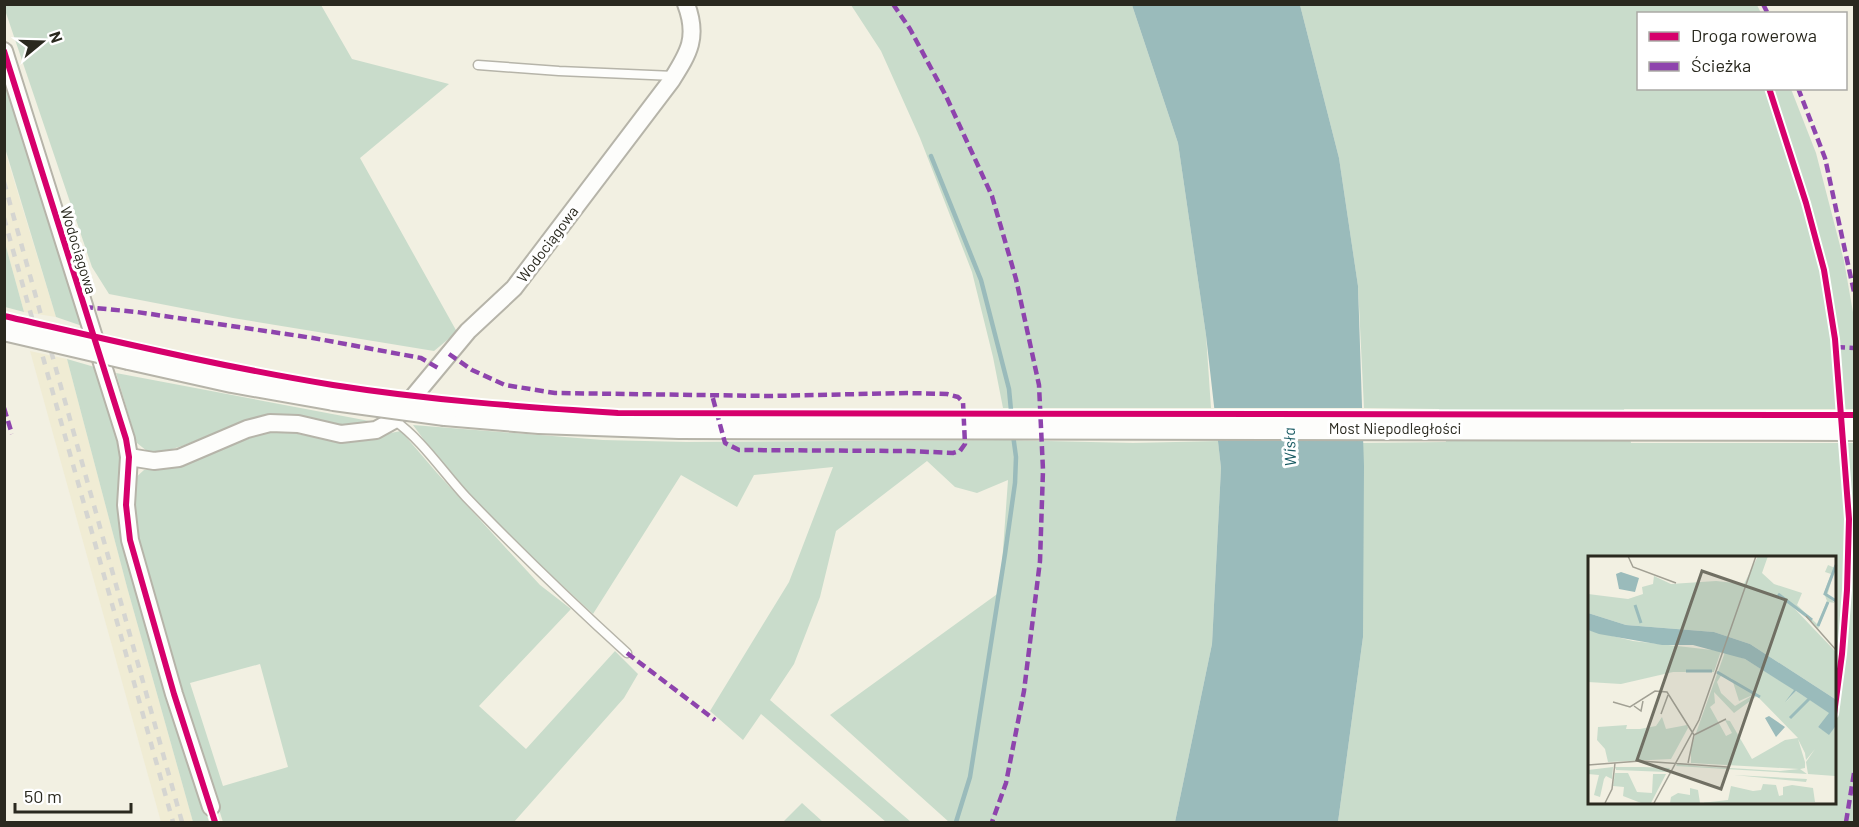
<svg xmlns="http://www.w3.org/2000/svg" width="1859" height="827" font-family="Barlow,sans-serif">
<style>
.built{fill:#f0ecd4}
.green{fill:#c9dccb;fill-rule:evenodd}
.water{fill:#9abbbb}
.pier{fill:#f2f0e2}
.lines{fill:none;stroke-linecap:round;stroke-linejoin:round}
.stream{stroke:#9abbbb;stroke-width:4.5}
.service-casing{stroke:#b6b4a9;stroke-width:11}
.minor-casing{stroke:#b6b4a9;stroke-width:20}
.secondary-casing{stroke:#b6b4a9;stroke-width:26}
.service{stroke:#fdfdfb;stroke-width:8}
.minor{stroke:#fdfdfb;stroke-width:16}
.secondary{stroke:#fdfdfb;stroke-width:22}
.rail{stroke:#d5d5d1;stroke-width:4.5;stroke-dasharray:8 8;stroke-linecap:butt}
.secondary-bridge-casing{stroke:#b6b4a9;stroke-width:26;stroke-linecap:butt}
.secondary-bridge{stroke:#fdfdfb;stroke-width:22}
.quiet{stroke:#8e44ad;stroke-width:4.5;stroke-dasharray:9 4.5;stroke-linecap:butt}
.cycleway-casing{stroke:#fff;stroke-width:10}
.cycleway{stroke:#d6006c;stroke-width:6}
.labels{text-anchor:middle;dominant-baseline:central;stroke-width:6;stroke-linejoin:round;paint-order:stroke}
.street-label{font-size:15px;fill:#2a291f;stroke:#fff}
.water-label{font-size:16px;font-style:italic;fill:#185a62;stroke:#fff}
.inset-river{fill:none;stroke:#9abbbb;stroke-width:3}
.inset-road{fill:none;stroke:#a2a094;stroke-width:1.5}
.view{fill:#706f63;fill-opacity:0.15;stroke:#706f63;stroke-width:3}
.inset-edge{fill:none;stroke:#2a291f;stroke-width:3}
</style>
<rect width="100%" height="100%" fill="#f2f0e2"/>
<g class="built">
<path d="M4,148l52,169 -32,-5 -19,-69z"/>
<path d="M30,351l37,8 60,228 66,235h-32z"/>
</g>
<g class="green">
<path d="M4,5h317l31,54 97,25 -89,74 97,174 -23,19 -201,-33 -124,-24 -17,-27 -87,-257z"/>
<path d="M851,5h281l46,138 28,192 5,73h-208l-10,-51 -21,-85 -52,-134 -39,-87z"/>
<path d="M1300,5h457l4,8 -123,1v74l153,1 25,64 28,108 10,57v91h-230l7,34h223v379h-516l25,-185v-194l83,-1 -7,-33 -75,-1 -6,-122 -19,-128zM1589,557h245v245h-245z"/>
<path d="M4,45l87,284 -35,-12 -51,-169z"/>
<path d="M5,243l19,69 -19,-5z"/>
<path d="M67,359l31,9 25,85v86l86,283h-16l-66,-235z"/>
<path d="M116,373l264,50 -33,5 -48,-9 -47,-1 -70,28 -30,9 -15,-12z"/>
<path d="M413,425l190,15 83,2 323,-2 124,3 85,-2 3,27 -9,176 -37,178h-226l-119,-107 170,-123 8,-112 -31,13 -22,-6 -28,-26 -91,70 -16,66 -26,67 -24,36 141,122h-25l-125,-108 -18,26 -33,-29 79,-129 44,-115 -79,8 -17,32 -56,-32 -88,139 -129,-120z"/>
<path d="M278,428l24,7 58,4 41,-8 36,42 103,112 31,24 -92,97 47,43 89,-98 23,23 -14,24 -110,124h-291l-76,-236 -9,-36 -5,-70 11,-10 24,-2zM260,664l28,103 -65,19 -33,-103z"/>
<path d="M802,803l21,19h-40z"/>
</g>
<path class="water" d="M1132,5h168l39,153 19,128 6,180 -1,171 -25,185h-163l37,-178 9,-176 -15,-133 -28,-192z"/>
<path class="pier" d="M1211,408h154l1,32 -151,-1z"/>
<g class="lines">
<g class="stream">
<path d="M931,156l50,124 28,109 3,32"/>
<path d="M956,822l14,-45 35,-223 10,-71 1,-26 -3,-22"/>
</g>
<defs>
<g id="service">
<path d="M478,65l81,6 115,5"/>
<path d="M394,420c29,21 48,51 72,77 52,54 106,106 161,156"/>
</g>
<g id="minor">
<path d="M4,51l122,388 3,18 -3,48 4,35 44,154 37,113"/>
<path d="M129,457l25,4 25,-3 68,-29 23,-6 28,1 43,10 35,-4 18,-10 74,-89 46,-43 157,-207c17,-27 28,-43 15,-77"/>
</g>
<g id="secondary">
<path d="M129,358l103,23 102,18"/>
<path d="M445,414l94,8 140,5 1175,2"/>
</g>
</defs>
<use href="#service" class="service-casing"/>
<use href="#minor" class="minor-casing"/>
<use href="#secondary" class="secondary-casing"/>
<use href="#service" class="service"/>
<use href="#minor" class="minor"/>
<use href="#secondary" class="secondary"/>
<g class="rail">
<path d="M4,182l178,640"/>
<path d="M4,218l169,604"/>
</g>
<defs>
<g id="secondary-bridge">
<path d="M4,329l125,29"/>
<path d="M334,399l111,15"/>
</g>
</defs>
<use href="#secondary-bridge" class="secondary-bridge-casing"/>
<use href="#secondary-bridge" class="secondary-bridge"/>
<g class="quiet">
<path d="M893,4l17,25 36,67 46,100 24,83 23,106 4,85 -3,91 -16,130 -18,92 -14,39"/>
<path d="M1763,4l5,10"/>
<path d="M1798,88l27,70 29,134"/>
<path d="M84,307l53,5 176,26 108,20 17,10"/>
<path d="M1836,347l18,1"/>
<path d="M449,354l23,16 33,15 50,8 216,3 136,-3 40,1 11,3 5,5 2,42 -5,7 -7,2 -44,-2 -170,-1 -14,-7 -13,-48"/>
<path d="M4,408l8,26"/>
<path d="M627,653l88,67"/>
<path d="M1846,822l8,-49"/>
</g>
<defs>
<g id="cycleway">
<path d="M4,51l122,388 3,18 -3,48 4,35 44,154 41,128"/>
<path d="M1769,88l37,115 18,67 11,69 14,180 -2,71 -5,64 -8,60"/>
<path d="M4,316c110,25 219,51 329,69 95,15 190,22 285,28l1236,2"/>
</g>
</defs>
<use href="#cycleway" class="cycleway-casing"/>
<use href="#cycleway" class="cycleway"/>
</g>
<g class="labels">
<g class="street-label">
<text transform="translate(547 244) rotate(-53)">Wodociągowa</text>
<text transform="translate(79 250) rotate(73)">Wodociągowa</text>
<text x="1395" y="428">Most Niepodległości</text>
</g>
<g class="water-label">
<text transform="translate(1289 447) rotate(-92)">Wisła</text>
</g>
</g>
<g transform="translate(1588 556)">
<rect width="248" height="248" fill="#f2f0e2"/>
<path d="M170,0h10l-6,17 12,11 28,9 -5,12 20,19 10,-23 -3,-8 7,-19 -6,-2 3,-7 7,3 -8,28 8,7 -6,-1 -11,27 -12,-14 -15,-10 44,46v48l-85,-55 -36,-12 -88,-7 -38,-12v-19l40,5 15,-5 -1,-7 11,-3 1,-8 17,8 45,-3 28,3zM0,74l45,11 88,10 -7,21h-41l-52,12 -33,-2zM137,96l20,7 50,31 -9,12 10,-11 34,22 -12,14 11,7 6,-7v49l-27,-2 -2,-12 9,-13 -9,11 -1,-7 -7,-14 7,23v6l-5,1 7,5 -131,-8 2,-3 18,3 84,5 19,-2 -108,-6v-16zM134,118l10,5 7,22 16,-7 -20,12 -14,-13 -4,-11zM126,136l20,21 23,-17 41,42 -13,2 -33,19 -22,-38 -5,-1 7,13 -6,3 -16,-29 5,-4zM74,161l4,12 21,-4 1,3 -17,31 -63,3 -3,-13 -8,-9 1,-13 29,-2 -1,4h14l16,-3zM25,211l-1,12 -6,-3 -2,3 -4,18 -6,-2 5,-20 -11,-1v-4zM27,211h28l27,1 -3,4 -51,-2zM27,217h13l9,19 15,1 1,-19h13l-15,29h-10l-18,-7 1,-9 -11,-1zM146,219l73,4 -1,3zM175,228l13,1 3,11 4,-1v-8l9,-2 21,3 2,14 -114,1 27,-3 3,-14 22,5 8,-1zM102,232l8,2 2,13h-30l1,-6 7,-4 12,2z" fill="#c9dccb" fill-rule="evenodd"/>
<path d="M33,16l18,6 -4,14 -16,-3 -3,-15zM0,57l38,12 88,7 36,12 85,55v28l-6,8 -11,-8 11,-14 -33,-22 -11,11 9,-12 -49,-31 -52,-14h-31l-63,-11 -11,-4zM181,160l16,11 -9,10 -11,-19z" fill="#9abbbb"/>
<path class="inset-river" d="M248,9l-11,29 11,7M190,38l34,26M47,49l6,18M230,70l10,-24M98,115h26M129,116l43,25M202,162l20,-20"/>
<path class="inset-road" d="M40,0l5,11 43,16M218,60l30,34M25,146l17,5 25,-16 12,1 27,43 -6,28M46,150l7,5 2,-10M73,158l7,-19M106,179l32,-16M0,209l52,-4 87,6M17,247l7,-14 3,-26M66,247l45,-83 57,-164"/>
<path class="view" d="M114,15l84,29 -65,189 -84,-29z"/>
<rect width="248" height="248" class="inset-edge"/>
</g>
<rect width="1859" height="827" fill="none" stroke="#2a291f" stroke-width="12"/>
<rect x="1637" y="12" width="210" height="78" fill="#ffffff" stroke="#aaa9a5" stroke-width="1.5"/>
<rect x="1649" y="32" width="30" height="9" fill="#d6006c" stroke="#aaa9a5" stroke-width="1.5"/>
<text x="1691" y="42" font-size="18" fill="#2a291f">Droga rowerowa</text>
<rect x="1649" y="62" width="30" height="9" fill="#8e44ad" stroke="#aaa9a5" stroke-width="1.5"/>
<text x="1691" y="72" font-size="18" fill="#2a291f">Ścieżka</text>
<g transform="translate(42 42) rotate(71)" stroke="#ffffff" stroke-width="4.5" paint-order="stroke">
<path d="M0-4.5L10 22L0 15L-10 22Z" fill="#2a291f"/>
<text y="-9" font-size="16" font-weight="bold" text-anchor="middle" fill="#2a291f">N</text>
</g>
<path d="M15 803v9h116v-9" fill="none" stroke="#2a291f" stroke-width="3"/>
<text x="24" y="803" font-size="18" fill="#2a291f" stroke="#ffffff" stroke-width="4.5" paint-order="stroke">50 m</text>
</svg>
